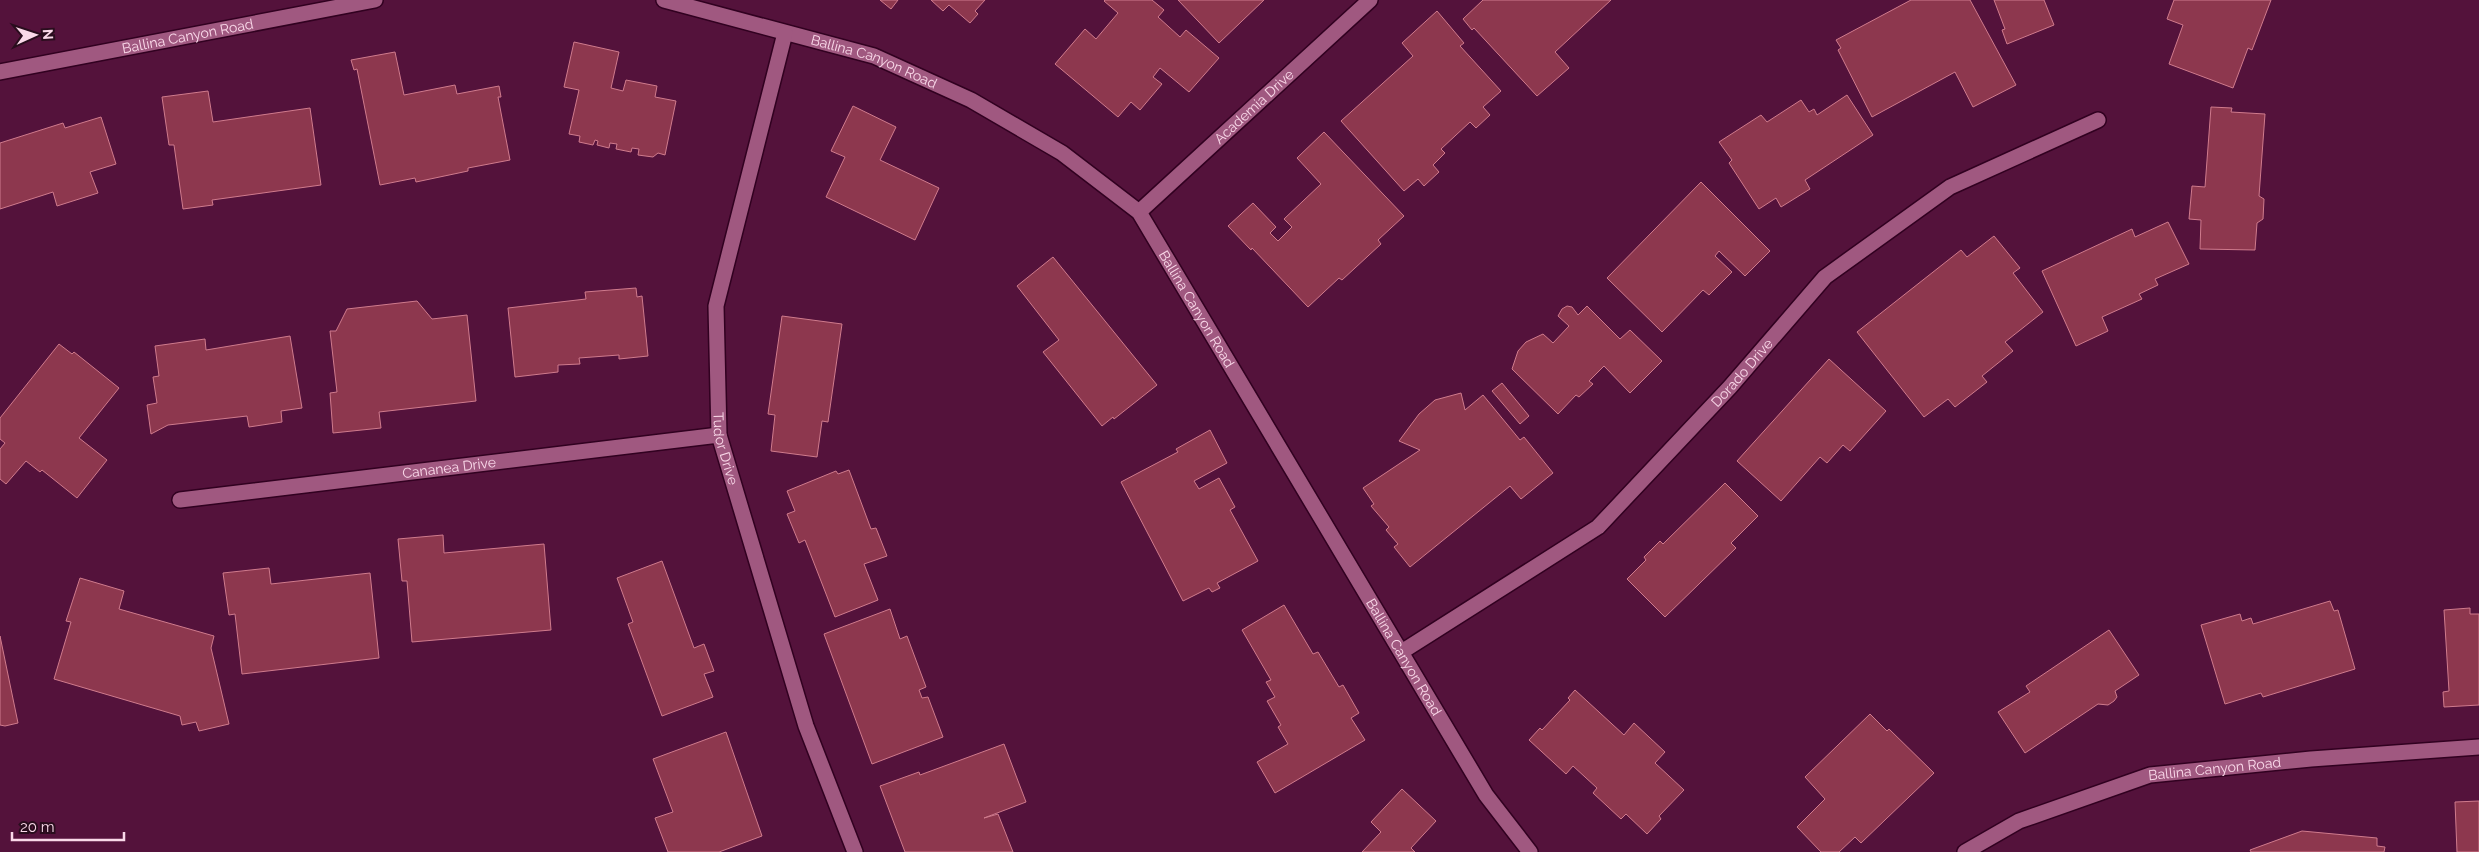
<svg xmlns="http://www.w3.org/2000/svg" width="2479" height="852" font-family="Raleway,sans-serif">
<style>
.building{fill:#8d374e;stroke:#d07b8d}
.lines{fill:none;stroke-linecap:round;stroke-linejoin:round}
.minor-casing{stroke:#310120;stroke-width:18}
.minor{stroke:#a05880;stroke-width:15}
.labels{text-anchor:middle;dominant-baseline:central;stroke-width:4;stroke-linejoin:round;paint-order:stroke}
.street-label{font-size:14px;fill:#fad9e9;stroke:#290d1d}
</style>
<rect width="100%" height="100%" fill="#54123b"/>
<g class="building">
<path d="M880,0h18l-7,9z"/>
<path d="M931,0h54l-10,11 3,3 -8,9 -21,-18 -6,6z"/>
<path d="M1105,0h47l12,10 -6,7 22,20 6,-7 33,28 -30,34 -29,-24 -7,9 9,7 -22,26 -9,-8 -13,15 -63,-53 30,-35 11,10 22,-26 -14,-12z"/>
<path d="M1178,0h86l-45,43z"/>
<path d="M1483,0h128l-56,52 14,16 -32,28 -63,-68 -2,2 -9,-11z"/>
<path d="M1911,0h59l46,85 -43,22 -18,-35 -83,45 -34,-67 3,-2 -5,-8z"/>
<path d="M1994,0h50l10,25 -47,19 -5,-14 3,-1z"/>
<path d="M2174,0h97l-19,50 -4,-2 -15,40 -64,-24 14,-39 -16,-6z"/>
<path d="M1437,11l27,32 -4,3 41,45 -18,16 7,8 -14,13 -6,-6 -29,27 4,4 -12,12 6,7 -15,14 -6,-7 -14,12 -63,-70 72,-65 -11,-13z"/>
<path d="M574,42l45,10 -8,36 12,3 3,-11 31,6 -2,11 21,4 -11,54 -7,-2 -5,4 -15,-2 1,-6 -7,-1 -1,4 -15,-3 1,-5 -7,-1 -1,5 -12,-3 1,-4 -3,-1 -2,5 -14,-3 1,-6 -11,-2 10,-44 -15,-3z"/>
<path d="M395,52l9,43 51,-10 2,9 42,-8 2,11h-3l12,63 -42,8v3l-52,11 -1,-4 -35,7 -23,-116 -3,1 -3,-10z"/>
<path d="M208,91l5,31 97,-14 11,77 -109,15 1,5 -30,4 -9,-64h-5l-7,-48z"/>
<path d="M1847,95l26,40 -68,45 5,9 -29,18 -5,-9 -17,11 -30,-46 3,-3 -13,-18 42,-27 6,7 34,-22 8,12 5,-3 3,6z"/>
<path d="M853,106l43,21 -16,33 59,28 -24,52 -89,-43 19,-40 -14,-6z"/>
<path d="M2211,107l21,1 -1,4 34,2 -6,82 5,3 -1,20 -6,4 -2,27 -55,-1 1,-29 -12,-1 3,-33 13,1z"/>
<path d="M101,117l15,47 -26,8 8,21 -41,13 -4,-14 -53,17v-66l63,-20 2,5z"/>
<path d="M1324,132l80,84 -26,24 3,4 -39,36 -3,-2 -31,29 -56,-59 -1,2 -23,-24 25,-23 23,24 -6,6 8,8 14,-14 -8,-8 37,-35 -24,-26z"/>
<path d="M1701,182l69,69 -25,25 -26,-25 -4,5 17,16 -23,23 -6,-5 -41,42 -55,-54z"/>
<path d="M2168,222l21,42 -34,15 3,6 -19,9 3,5 -40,18 6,14 -32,15 -34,-75 90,-42 3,8z"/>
<path d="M1994,236l26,32 -7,5 30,39 -38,30 8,9 -31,25 5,6 -32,25 -7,-8 -24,18 -67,-85 104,-82 6,7z"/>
<path d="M1053,257l104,128 -43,34 -1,-2 -11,9 -59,-74 16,-12 -42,-54z"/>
<path d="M636,288l1,9 5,-1 6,60 -29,3v-4l-40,3 1,6 -22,1v7l-43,5 -7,-69 78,-9 -1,-7z"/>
<path d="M417,301l15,18 35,-4 9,86 -97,11 2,16 -48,5 -3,-40 7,-1 -7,-61h6l11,-22z"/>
<path d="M1567,306l5,1 6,8 9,-9 33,33 10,-9 32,31 -32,32 -26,-27 -15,15 4,3 -14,13 -3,-2 -18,19 -46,-45 6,-18 8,-9 17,-8 10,9 16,-17 -11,-10 4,-7z"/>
<path d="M782,316l60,8 -14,98 -6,-1 -5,36 -46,-6 4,-36 -7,-1z"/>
<path d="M290,336l12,72 -21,3 1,11 -33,5 -2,-11 -79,9 -17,9 -4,-29 10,-2 -4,-26 6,-1 -4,-30 50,-7 1,11z"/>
<path d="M59,344l13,10 2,-2 45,36 -40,50 28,22 -30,38 -35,-28 -2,2 -14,-11 -20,23 -6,-5v-30l5,-6 -5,-4v-21z"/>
<path d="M1829,359l57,52 -36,40 -7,-6 -16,18 -7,-6 -39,44 -44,-40z"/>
<path d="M1502,383l27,33 -9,8 -28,-33z"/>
<path d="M1461,393l4,17 18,-15 37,45 4,-3 29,36 -32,26 -11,-13 -100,81 -16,-20 4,-3 -12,-14 3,-3 -18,-21 3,-2 -11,-16 57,-38 -21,-9 20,-27 16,-14z"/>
<path d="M1210,430l17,33 -33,18 5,8 20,-11 16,29 -5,3 28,51 -41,22 3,5 -8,4 -3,-4 -26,13 -62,-119 57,-30 -2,-3z"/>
<path d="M849,470l22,59 5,-1 11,28 -23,8 14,36 -43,17 -30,-77 -6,3 -12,-29 8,-3 -8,-20 49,-20 2,3z"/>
<path d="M1725,483l33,33 -27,27 5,5 -71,69 -38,-38 19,-19 -2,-3 16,-16 3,3z"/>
<path d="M443,535l1,18 100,-9 7,86 -139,12 -5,-61h-5l-4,-42z"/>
<path d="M662,561l32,87 10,-4 10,27 -10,3 9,23 -51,19 -34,-92 5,-2 -16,-44z"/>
<path d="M269,568l2,16 99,-11 9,85 -137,16 -7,-60 -6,1 -6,-42z"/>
<path d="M80,578l44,13 -5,18 95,27 -3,12 18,76 -30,7 -3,-9 -14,3 -2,-9 -126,-37 17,-57 -5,-1z"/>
<path d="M2330,601l4,10 4,-1 17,59 -92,28 -2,-4 -36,11 -24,-79 39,-11 2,7 9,-3 2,6z"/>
<path d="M1284,605l29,49 5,-2 21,35 4,-2 16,28 -8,5 14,22 -90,53 -18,-31 31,-18 -10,-17 3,-2 -14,-24 8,-4 -9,-15 5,-2 -29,-50z"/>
<path d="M2470,608v6h9v91l-35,2 -1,-15 6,-1 -5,-81z"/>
<path d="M890,609l10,30 7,-3 19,51 -7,3 3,8 6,-1 15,40 -71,27 -48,-130z"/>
<path d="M2109,630l30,45 -24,16 2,6 -3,4 -6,4 -10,-1 -73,49 -27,-41 32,-20 -4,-6z"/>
<path d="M0,636l18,87 -13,3 -5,-1z"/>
<path d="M1575,690l49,45 10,-12 31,29 -10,11 29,27 -25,26 2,3 -14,15 -21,-20 -5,5 -28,-26 4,-5 -24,-22 -7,8 -37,-34 11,-12 2,2 28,-30 -2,-2z"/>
<path d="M1870,714l17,17 2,-2 45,44 -73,70 -6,-6 -16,15h-18l-24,-25 28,-28 -20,-22z"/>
<path d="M726,732l36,104 -43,16h-51l-13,-34 18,-6 -20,-53z"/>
<path d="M1004,744l22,58 -42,16 14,-4 15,38h-108l-25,-66 39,-14 1,3z"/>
<path d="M1402,789l34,32 -25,27 4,4h-53l19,-20 -10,-10z"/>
<path d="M2479,801v51h-22l-2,-50z"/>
<path d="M2302,831l75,7v8l8,1 -1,5h-133l-1,-2z"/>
</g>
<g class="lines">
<defs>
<g id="minor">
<path id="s1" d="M664,0l210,56 97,44 91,53 77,59 347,583 44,57"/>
<path id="s2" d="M785,33l-69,273 3,129 87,291 49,126"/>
<path id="s3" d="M0,72l375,-72"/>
<path id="s4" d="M1139,212l231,-212"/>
<path id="s5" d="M180,500l539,-65"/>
<path id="s6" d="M1403,651l195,-124 132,-140 95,-110 125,-90 148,-67"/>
<path id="s7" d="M1965,852l54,-31 131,-46 161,-16 168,-12"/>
</g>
</defs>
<use href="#minor" class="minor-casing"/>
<use href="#minor" class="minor"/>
</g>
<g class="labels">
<g class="street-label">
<text stroke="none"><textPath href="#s3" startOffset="191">Ballina Canyon Road</textPath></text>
<text stroke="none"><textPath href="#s1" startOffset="219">Ballina Canyon Road</textPath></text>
<text stroke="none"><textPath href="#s4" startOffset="156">Academia Drive</textPath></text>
<text stroke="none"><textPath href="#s1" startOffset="639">Ballina Canyon Road</textPath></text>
<text stroke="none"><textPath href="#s6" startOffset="442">Dorado Drive</textPath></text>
<text stroke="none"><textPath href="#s2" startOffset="425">Tudor Drive</textPath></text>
<text stroke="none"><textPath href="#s5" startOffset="271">Cananea Drive</textPath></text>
<text stroke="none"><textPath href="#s1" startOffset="1044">Ballina Canyon Road</textPath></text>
<text stroke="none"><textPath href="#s7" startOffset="266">Ballina Canyon Road</textPath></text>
</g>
</g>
<g transform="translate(35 35) rotate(87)" stroke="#290d1d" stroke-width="4" paint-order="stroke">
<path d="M0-4L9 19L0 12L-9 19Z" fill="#fad9e9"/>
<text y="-8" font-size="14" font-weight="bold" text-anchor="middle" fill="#fad9e9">N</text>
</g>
<path d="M12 832v8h112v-8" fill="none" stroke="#fad9e9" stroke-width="2.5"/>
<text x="20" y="832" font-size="15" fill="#fad9e9" stroke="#290d1d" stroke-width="4" paint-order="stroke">20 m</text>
</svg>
